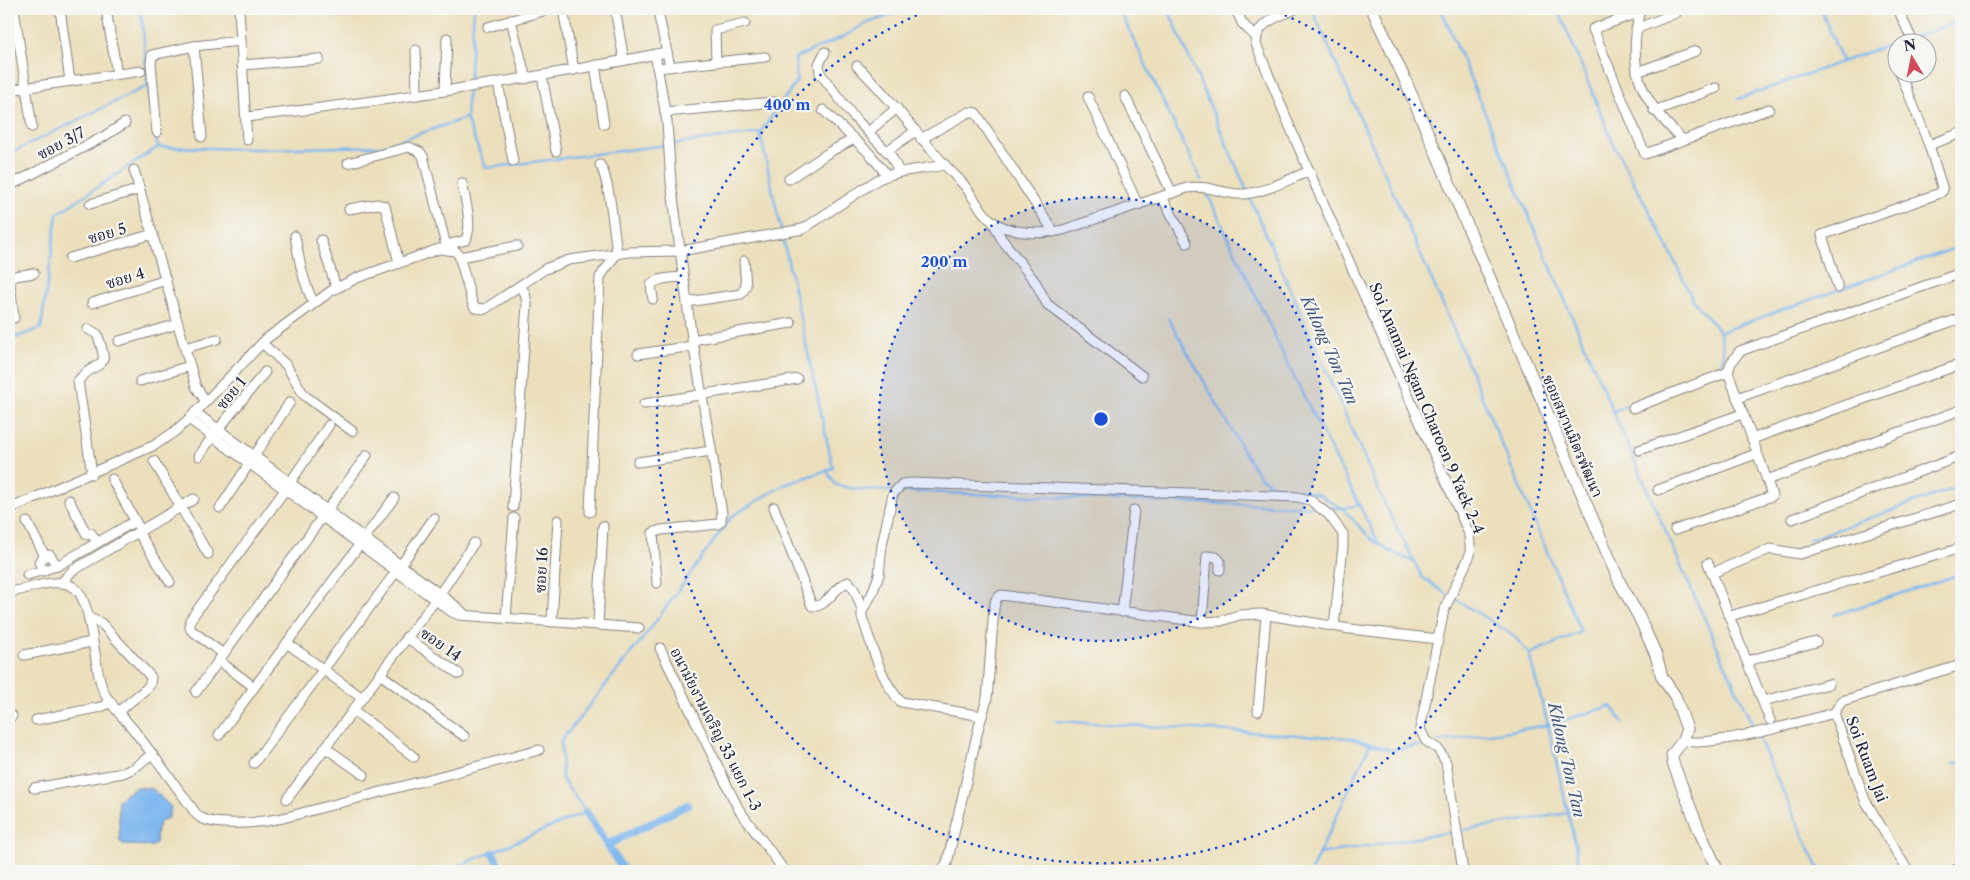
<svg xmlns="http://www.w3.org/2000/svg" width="1970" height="880" font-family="'Libre Caslon Text','Noto Serif Thai',serif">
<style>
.water{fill:#7fb8ef;stroke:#506d95}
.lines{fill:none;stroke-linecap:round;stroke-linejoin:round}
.stream{stroke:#7fb8ef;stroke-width:2.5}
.canal{stroke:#7fb8ef;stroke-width:8}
.minor-casing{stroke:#86807c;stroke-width:11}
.tertiary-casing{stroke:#86807c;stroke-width:13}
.minor{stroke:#fff;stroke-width:9}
.tertiary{stroke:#fff;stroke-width:11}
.ring{fill:none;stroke:#1d4ed8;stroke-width:2.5;stroke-dasharray:2.5 5}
.labels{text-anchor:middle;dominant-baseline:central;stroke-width:4.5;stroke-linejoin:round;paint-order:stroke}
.street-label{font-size:15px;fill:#22223b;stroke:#f6f6f2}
.water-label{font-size:16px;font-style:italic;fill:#43567a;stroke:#f6f6f2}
.centre{fill:#1d4ed8;stroke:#f6f6f2;stroke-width:2.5}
.ring-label{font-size:15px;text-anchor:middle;font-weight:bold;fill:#1d4ed8;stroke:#f6f6f2;stroke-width:4.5;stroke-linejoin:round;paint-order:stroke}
</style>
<rect width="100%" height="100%" fill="#f6f6f2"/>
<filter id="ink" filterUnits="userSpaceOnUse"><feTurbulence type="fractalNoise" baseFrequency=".02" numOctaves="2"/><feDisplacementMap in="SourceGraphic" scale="10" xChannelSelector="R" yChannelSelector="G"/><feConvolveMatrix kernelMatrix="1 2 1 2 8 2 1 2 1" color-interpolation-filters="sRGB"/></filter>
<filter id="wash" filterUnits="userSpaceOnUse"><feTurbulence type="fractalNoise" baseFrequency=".0096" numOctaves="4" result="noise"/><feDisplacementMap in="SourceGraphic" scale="20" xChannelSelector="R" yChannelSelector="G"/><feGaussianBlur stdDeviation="1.12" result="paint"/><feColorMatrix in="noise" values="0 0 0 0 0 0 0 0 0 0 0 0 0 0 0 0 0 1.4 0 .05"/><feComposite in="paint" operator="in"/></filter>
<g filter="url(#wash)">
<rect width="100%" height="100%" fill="#ebdfbc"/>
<path class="water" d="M137,787l16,2 18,18 -3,11c-13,4 -11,14 -12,25l-3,3 -28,-1 -5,-3 -2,-42 15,-11z"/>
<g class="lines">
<g class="stream">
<path d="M140,9c6,33 5,66 11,100"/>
<path d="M1119,9l82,171"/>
<path d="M1168,9l79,182"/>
<path d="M1312,9l134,303 135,320 -52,22 19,71 33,146"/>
<path d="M1441,9c122,289 246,578 379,862"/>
<path d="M1558,9l56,136 49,92 30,63 27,32 4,24 -4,9 -108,47"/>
<path d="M1821,9l21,52"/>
<path d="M1914,37l47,-16"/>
<path d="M469,85l5,-76"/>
<path d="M468,90l-2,28 20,50 274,-35 37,-52 -2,-23 48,-21 22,-13 43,-15"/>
<path d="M1738,99l170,-61"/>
<path d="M155,134l3,13"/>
<path d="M9,154l138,-68"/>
<path d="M1207,193l88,186 84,165"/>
<path d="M1249,196l133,302 40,79 26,18"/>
<path d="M1168,318l76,134 16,25 14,9 44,8 24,14 29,31 19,12 24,11"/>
<path d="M1720,332l241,-86"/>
<path d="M9,340l32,-12 16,-114 101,-67 97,2 128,-3 83,-28"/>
<path d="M826,470l10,15 20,4 35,2"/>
<path d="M899,491l414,16"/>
<path d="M1324,508h18l17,-3"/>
<path d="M1808,540l153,-54"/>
<path d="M1452,597l61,38 16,19"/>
<path d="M1834,615l127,-41"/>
<path d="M1056,721l293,17 43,12 30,-5"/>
<path d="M1438,742l110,-17 63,-19 12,17"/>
<path d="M1953,764l8,-2"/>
<path d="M1464,830l104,-17"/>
<path d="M1319,854l133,-22"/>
<path d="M447,871l139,-59 -24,-33 -1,-38 90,-113 81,-112 52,-31 49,-17 -73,-335"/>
<path d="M1311,871l59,-127"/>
</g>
<g class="canal">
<path d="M586,812l38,59"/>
<path d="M607,845l80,-40"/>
<path d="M493,853l9,18"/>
</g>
</g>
</g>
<g filter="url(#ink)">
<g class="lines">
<defs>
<g id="minor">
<path d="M14,9l18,118"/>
<path d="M60,9l10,72"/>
<path d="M106,9l11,65"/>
<path d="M239,9l8,131"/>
<path d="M563,9l11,61"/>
<path d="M615,9l9,51"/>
<path d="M1236,9l6,14 14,14"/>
<path d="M1295,9c-17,8 -39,13 -39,35l39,95 173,392c2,9 3,16 2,24l-26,55 -24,119 6,12 12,8 8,13 17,109"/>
<path d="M1640,9c-13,60 -1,90 43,131"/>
<path d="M1898,9l15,33"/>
<path d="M1640,12l-47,17 52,125 124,-45"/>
<path d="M659,17l11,49"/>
<path d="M511,20l15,59"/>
<path d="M488,27l62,-18"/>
<path d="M1636,29l40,-16"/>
<path d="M194,46l8,91"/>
<path d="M416,50l1,45"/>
<path d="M825,52l-6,12 1,9 32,42 40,42 7,15"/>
<path d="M655,54l12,68 4,60 19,143 32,188 -1,8 -3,3 -57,6 -8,3 4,50"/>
<path d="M716,61l-1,-31 30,-7"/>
<path d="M242,65l77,-6"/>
<path d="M595,65l9,59"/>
<path d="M857,66c32,30 58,66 88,99"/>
<path d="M657,68l108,-11"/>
<path d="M1637,72l59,-21"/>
<path d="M1900,72l29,73 32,-12"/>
<path d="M542,76l14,75"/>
<path d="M498,83l15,78"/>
<path d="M9,90l132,-19"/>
<path d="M445,91l2,-53"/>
<path d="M1125,96l47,97"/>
<path d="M1088,97l50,108"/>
<path d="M823,110l31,29"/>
<path d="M1654,111l62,-23"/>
<path d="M665,112l109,-10"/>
<path d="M246,117c141,-16 282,-37 421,-65"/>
<path d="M157,132l-6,-69 1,-8 42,-9 46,-5"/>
<path d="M868,132l29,-24"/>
<path d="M921,139l48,-27 7,1 78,119"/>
<path d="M887,151l27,-19"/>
<path d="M348,163l61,-16 11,5 3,4 24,93"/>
<path d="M134,170l62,217 9,13"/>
<path d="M789,179l42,-28 23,-12 15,14 18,22"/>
<path d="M9,186l94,-49 22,-14"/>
<path d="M1162,197l25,46"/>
<path d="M90,204l50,-15"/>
<path d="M349,209l28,-5 8,2 14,57"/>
<path d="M993,222l8,16 35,45 11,21 95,72"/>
<path d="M295,236c4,23 8,47 19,67"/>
<path d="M321,240l15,47"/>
<path d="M446,245l20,-5c7,-18 -1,-39 -4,-57"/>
<path d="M460,257l57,-11"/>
<path d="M70,258l83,-24"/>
<path d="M9,275l5,43"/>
<path d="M9,277l25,-4"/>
<path d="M1838,288l-16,-53 118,-42 3,-3 -14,-45"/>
<path d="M653,299l-2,-14c8,-8 22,-7 32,-8"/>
<path d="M687,302l54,-8 5,-8 -2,-25"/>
<path d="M92,303l74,-23"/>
<path d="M88,329l9,5c15,41 1,22 -19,47l14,93"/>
<path d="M692,340l99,-17"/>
<path d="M119,341l59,-17"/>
<path d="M262,343l24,22 18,30 48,36"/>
<path d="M185,348l32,-9"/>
<path d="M638,354l55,-8"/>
<path d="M1728,372l3,-9 9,-12 221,-78"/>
<path d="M140,381l50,-15"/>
<path d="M1737,398l224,-80"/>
<path d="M644,404l153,-25"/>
<path d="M1633,408l95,-36 39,108 5,16 -97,34"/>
<path d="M195,412l262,195 8,8"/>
<path d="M189,419l263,193 7,3 180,13"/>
<path d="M1752,439l209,-75"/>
<path d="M1639,450l103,-36"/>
<path d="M199,456l13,-19 53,-65"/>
<path d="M154,461l54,93"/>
<path d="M638,462l73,-11"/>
<path d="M112,479l26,47"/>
<path d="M1767,480l194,-70"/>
<path d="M1658,490l98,-36"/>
<path d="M69,500l18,35 4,-2 6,9"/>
<path d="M513,507l14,-203 -2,-11 -4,-6"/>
<path d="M774,507l38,99c16,2 22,-21 37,-24l6,9 7,18"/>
<path d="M220,508l70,-106"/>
<path d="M9,509l146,-64 19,-13 15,-13 77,-80 65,-48 26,-13 82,-29 16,2 4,4 13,47 3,6 10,1 60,-40 24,-9 60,-8 51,-1 123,-22 74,-49c21,-11 45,-10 68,-15 6,7 13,13 19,20 9,11 16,27 28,36 18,13 51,14 71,9l124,-42c20,-4 37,7 57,6 22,-2 45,-15 66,-23"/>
<path d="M590,512l10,-235 17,-24c-3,-19 -7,-74 -17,-88"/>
<path d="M1792,519l169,-63"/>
<path d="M27,522l18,34 5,-1 7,11"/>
<path d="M138,532l32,50"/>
<path d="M1708,563l62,157"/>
<path d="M44,571l-5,-9 6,-6"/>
<path d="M1712,573l58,-24 30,5 161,-50"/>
<path d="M27,575l30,-9 78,-45"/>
<path d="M61,583l11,-12 122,-72"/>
<path d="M9,592c20,-2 48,-17 66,-4 18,14 18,78 28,102 6,14 20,27 30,39 22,28 43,57 64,86 16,14 66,7 86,3l256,-68"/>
<path d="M1122,612l12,-102"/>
<path d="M1730,616l231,-68"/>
<path d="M89,618l12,5 50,54 -1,7 -3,4 -28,23"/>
<path d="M506,618l8,-100"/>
<path d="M552,622l6,-102"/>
<path d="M1202,622l5,-66 9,1 4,4v9"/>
<path d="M598,625l5,-99"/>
<path d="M406,637l53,37"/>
<path d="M287,643l75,55"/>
<path d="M660,648l78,160c15,22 32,41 46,63"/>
<path d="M222,653l-31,-23 -1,-3v-7l95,-130 44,-65"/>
<path d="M24,655l68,-13"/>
<path d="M218,660l36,27"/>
<path d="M1747,661l69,-19"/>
<path d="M380,674l84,62"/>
<path d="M196,692l171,-237"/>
<path d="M1763,701l66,-17"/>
<path d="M353,710l61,47"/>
<path d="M1258,711l8,-96"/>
<path d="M1834,713l8,-12 119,-36"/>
<path d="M982,716l-81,-14c-21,-22 -29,-57 -39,-85v-6l10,-17 7,-19 3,-30 11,-51 9,-10 9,-1 386,14 13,3 19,15 14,19v13l-9,79"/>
<path d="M9,717l3,-1"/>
<path d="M36,720l65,-13 10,-5"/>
<path d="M219,735l175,-237"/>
<path d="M1683,740c21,10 125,-20 151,-27l31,87 43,71"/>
<path d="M326,748l38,27"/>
<path d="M254,763l147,-198 33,-47"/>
<path d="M34,788l89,-15 11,-5 18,-14"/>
<path d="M287,799l152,-204 35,-52"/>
<path d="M941,871l6,-8 32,-137 8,-27 7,-91 2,-9 5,-4 201,27 19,-1 18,-6 22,-1 89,15 88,10"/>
<path d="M1952,871l9,-3"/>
</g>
<path id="tertiary" d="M1372,9l34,73 214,501 19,34 17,38 6,22 13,19 12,33 -4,11 -11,15 1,8 26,67 19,41"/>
</defs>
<use href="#minor" class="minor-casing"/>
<use href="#tertiary" class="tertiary-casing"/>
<use href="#minor" class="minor"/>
<use href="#tertiary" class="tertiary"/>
</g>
</g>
<circle cx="1101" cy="419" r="222" fill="#1d4ed8" fill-opacity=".12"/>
<g class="ring">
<circle cx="1101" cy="419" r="222"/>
<path d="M1271 9A444 444 0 1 1 931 9"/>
</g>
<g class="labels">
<g class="street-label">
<text transform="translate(61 143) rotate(-28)">ซอย 3/7</text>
<text transform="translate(107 233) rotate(-16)">ซอย 5</text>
<text transform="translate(125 278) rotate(-17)">ซอย 4</text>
<text transform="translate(231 393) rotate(-51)">ซอย 1</text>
<text transform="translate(1427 408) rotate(67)">Soi Anamai Ngam Charoen 9 Yaek 2-4</text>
<text transform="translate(1573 436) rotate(67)">ซอยสมานมิตรพัฒนา</text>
<text transform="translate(541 570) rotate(-87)">ซอย 16</text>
<text transform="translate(441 644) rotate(35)">ซอย 14</text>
<text transform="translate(716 729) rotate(63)">อนามัยงามเจริญ 33 แยก 1-3</text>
<text transform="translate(1867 759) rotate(69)">Soi Ruam Jai</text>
</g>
<g class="water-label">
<text transform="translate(1330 350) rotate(66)">Khlong Ton Tan</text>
<text transform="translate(1567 760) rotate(77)">Khlong Ton Tan</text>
</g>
</g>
<circle cx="1101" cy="419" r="8" class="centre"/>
<g class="ring-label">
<text x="787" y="110">400 m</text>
<text x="944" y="267">200 m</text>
</g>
<rect width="1970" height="880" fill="none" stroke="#f6f6f2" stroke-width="30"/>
<g transform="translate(1912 58) rotate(350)"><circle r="24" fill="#f6f6f2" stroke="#a1a1a9"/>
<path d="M0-4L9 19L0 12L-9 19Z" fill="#d1495b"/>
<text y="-8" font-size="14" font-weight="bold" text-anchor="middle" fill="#22223b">N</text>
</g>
</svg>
